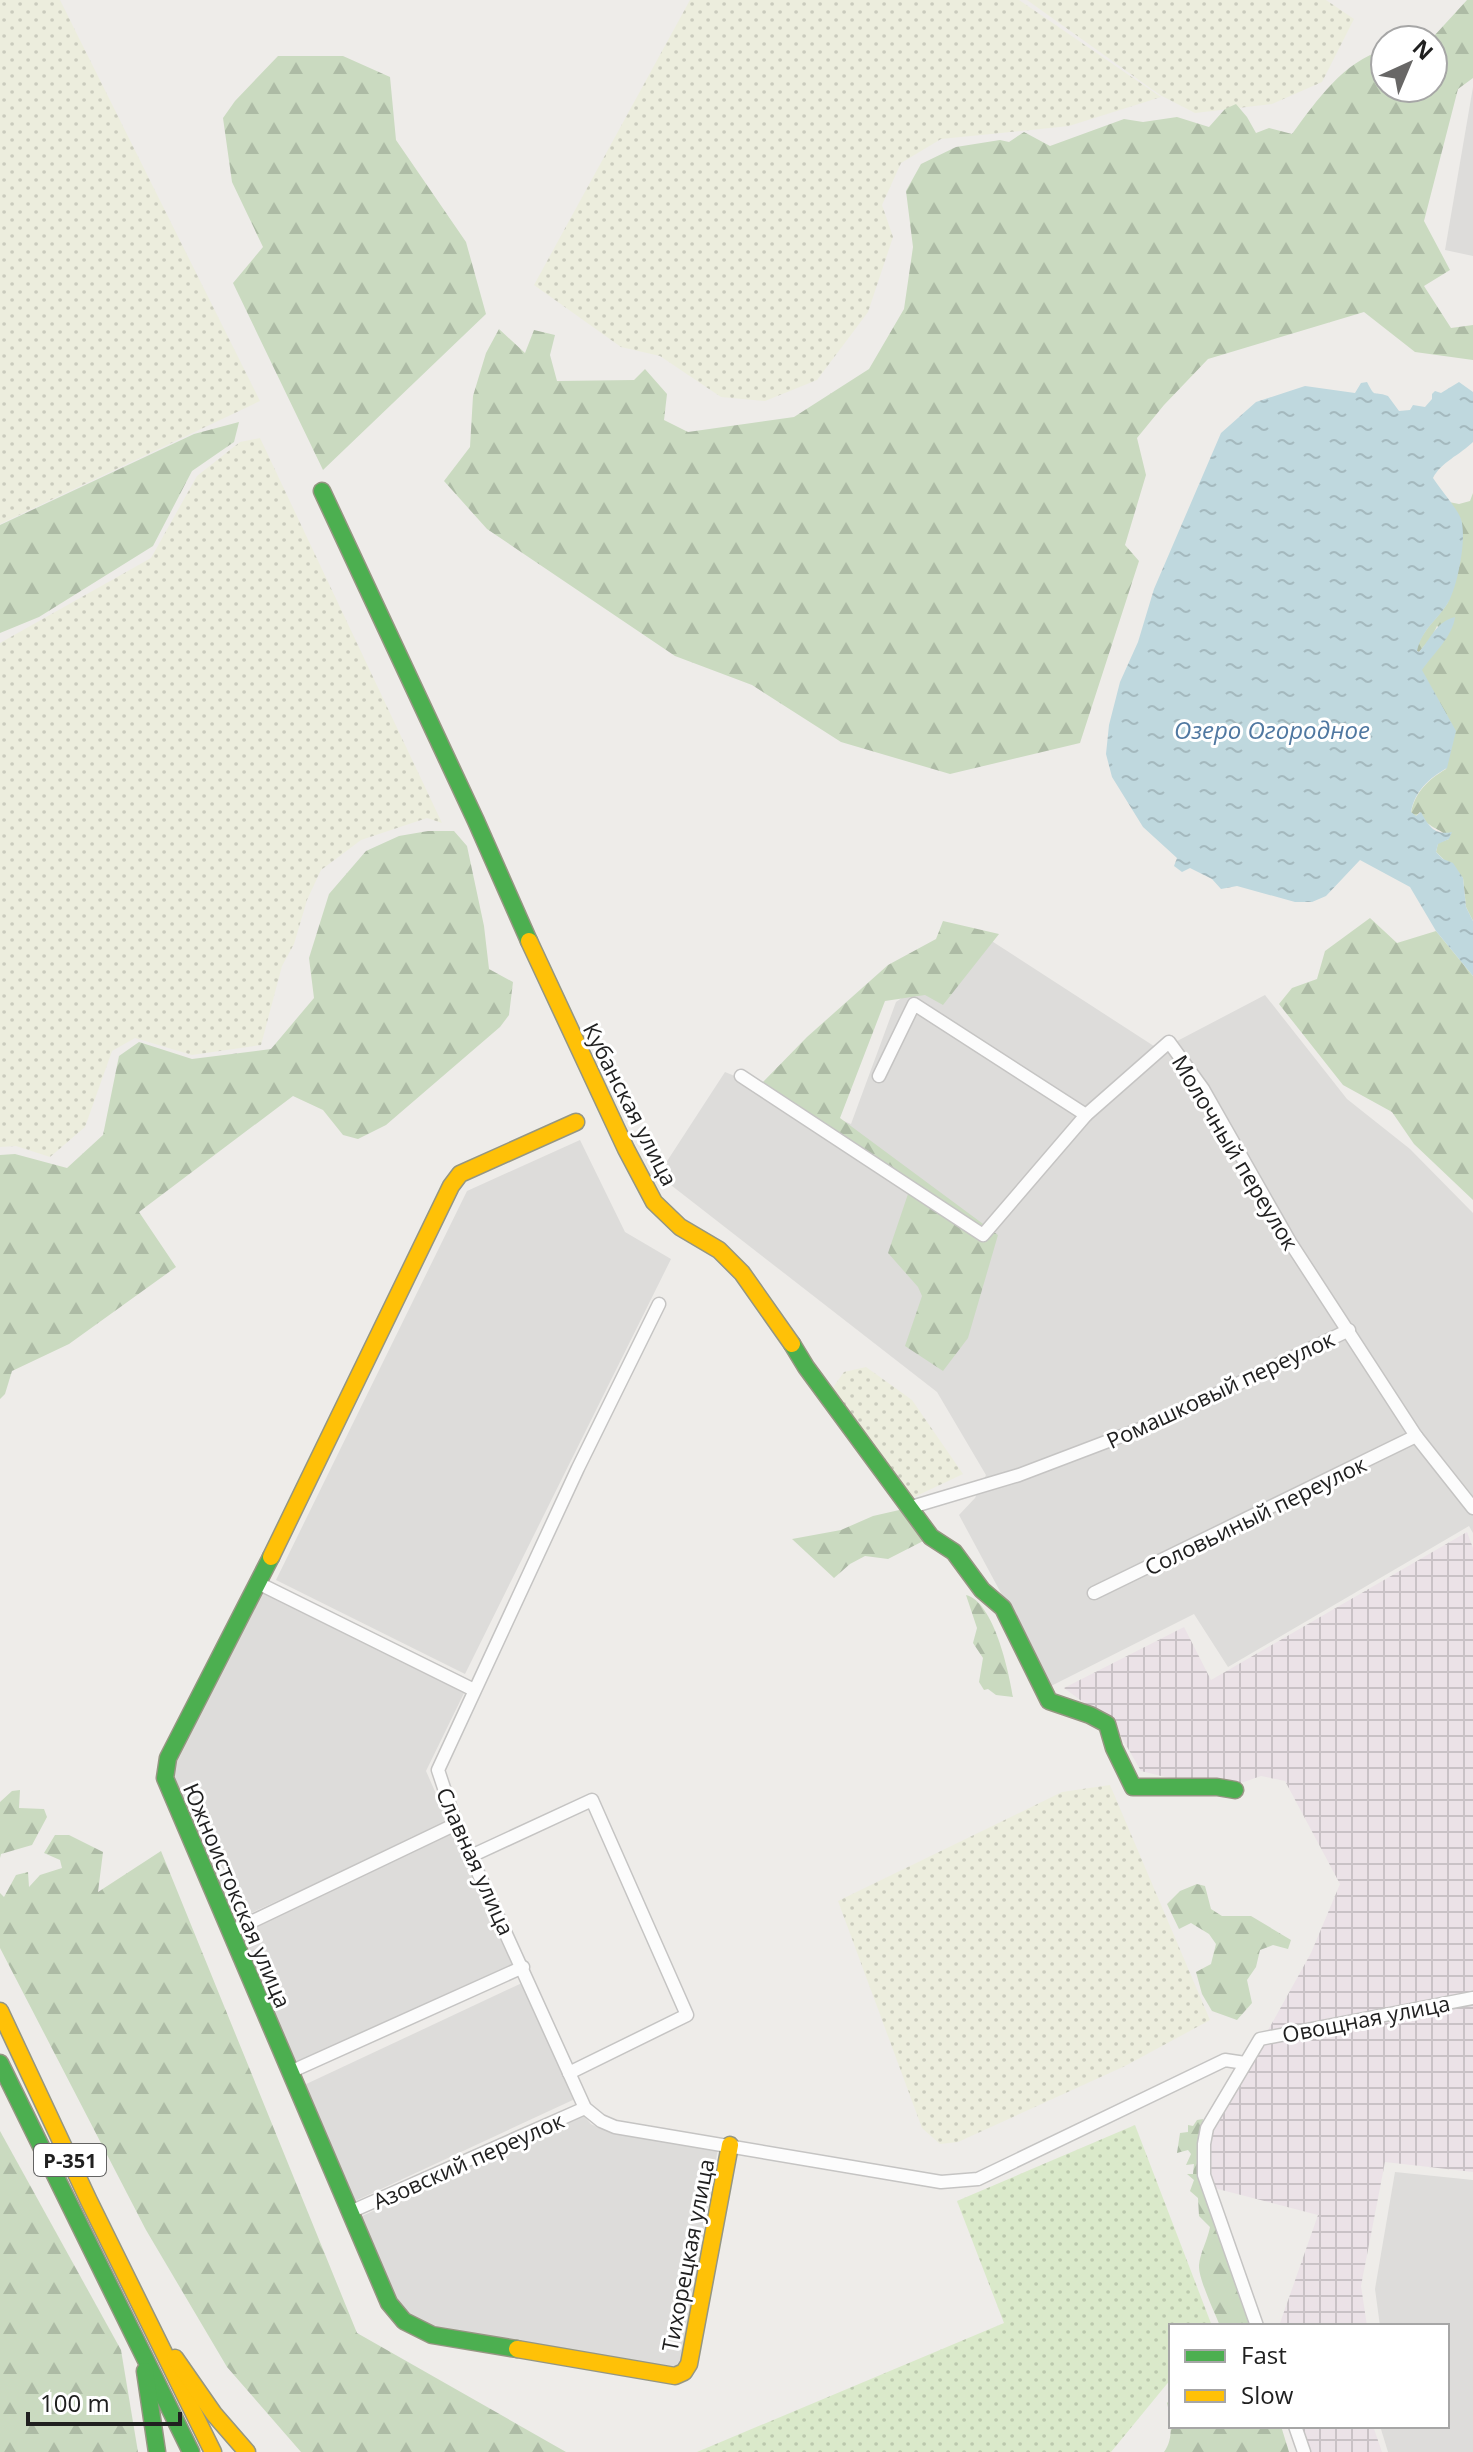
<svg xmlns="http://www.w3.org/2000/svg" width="1473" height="2452" font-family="'Open Sans',sans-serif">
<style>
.residential{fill:#dddcda}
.industrial{fill:url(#industrial-grid)}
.farmland{fill:url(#farmland-dots)}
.forest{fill:url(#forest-firs)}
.garden{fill:url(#garden-dots)}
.water{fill:url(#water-ripples)}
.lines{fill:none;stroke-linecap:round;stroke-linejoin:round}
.street-casing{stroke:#c5c4c3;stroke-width:15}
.fast-casing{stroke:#959682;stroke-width:19}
.slow-casing{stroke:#959682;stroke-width:19}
.street{stroke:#fcfcfc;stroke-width:12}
.fast{stroke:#4caf50;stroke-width:16}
.slow{stroke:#ffc107;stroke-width:16}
.labels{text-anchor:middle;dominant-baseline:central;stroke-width:6;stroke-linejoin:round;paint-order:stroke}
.shield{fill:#fff;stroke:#636363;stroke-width:2}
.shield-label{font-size:20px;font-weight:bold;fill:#202020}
.street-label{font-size:22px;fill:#202020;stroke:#fff}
.water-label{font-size:24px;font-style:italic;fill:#5078a1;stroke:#fff}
</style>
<defs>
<pattern id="industrial-grid" width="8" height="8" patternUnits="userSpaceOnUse" patternTransform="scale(2)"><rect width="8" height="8" fill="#ebe2e7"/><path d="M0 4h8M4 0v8" fill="none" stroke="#c9c2c6"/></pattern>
<pattern id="farmland-dots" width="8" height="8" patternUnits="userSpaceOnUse" patternTransform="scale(2)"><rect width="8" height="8" fill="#eceddd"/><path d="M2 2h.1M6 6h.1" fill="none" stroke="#cacbbd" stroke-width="1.8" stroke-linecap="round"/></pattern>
<pattern id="forest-firs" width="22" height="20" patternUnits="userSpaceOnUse" patternTransform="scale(2)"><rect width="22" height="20" fill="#cadac0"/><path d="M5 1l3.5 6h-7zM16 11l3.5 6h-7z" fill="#adbba5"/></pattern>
<pattern id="garden-dots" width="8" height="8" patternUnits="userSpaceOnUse" patternTransform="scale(2)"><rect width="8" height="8" fill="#dae9ca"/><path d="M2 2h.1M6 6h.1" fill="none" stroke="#bbc8ad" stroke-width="1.8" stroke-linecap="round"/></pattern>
<pattern id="water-ripples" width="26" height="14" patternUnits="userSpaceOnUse" patternTransform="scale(2)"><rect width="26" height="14" fill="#bfd8de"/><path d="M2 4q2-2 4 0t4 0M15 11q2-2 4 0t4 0" fill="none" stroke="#a4b9be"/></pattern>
</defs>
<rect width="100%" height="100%" fill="#eeece9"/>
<g class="residential">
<path d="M1473,87v169l-28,-6z"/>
<path d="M987,938l173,112 105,-55 82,104 63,50 63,64v320l-4,-7 -241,141 -34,-53 -143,72 -92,-171 16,-17 11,-23 -49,-83 -279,-217 67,-103 126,52 45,-122z"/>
<path d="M580,1140l45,92 46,27 -206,415 -189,-94 191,-389z"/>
<path d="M259,1589l206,102 -39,80 23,52 -218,99 -61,-147 1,-8z"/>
<path d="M453,1831l61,134 -221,99 -57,-130z"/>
<path d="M522,1983l53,116 -222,103 -51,-116z"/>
<path d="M582,2114l9,10 10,5 117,19 -38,221 -247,-38 -32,-21 -41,-93z"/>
<path d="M1395,2172l78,8v272h-85l-8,-26h67v-100h-67l-5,-37z"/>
</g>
<g class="industrial">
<path d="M1467,1532l6,16v624l-88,-10 -24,124 6,40h-88l39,-111 -104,-27 -8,-33 2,-17 103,-185 29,-69 -55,-103 -24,-5 -20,7 -60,-2 -40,-10 -26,-45 -51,-38 120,-61 27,53z"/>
<path d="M1299,2426h74l9,26h-71z"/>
</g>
<g class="farmland">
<path d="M0,0h60l200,401 -260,123z"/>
<path d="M690,0h329l142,97 -92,29 -128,13 -40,24 -19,42 11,32 -25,75 -51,68 -52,21 -44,-4 -61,-41 -39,-9 -87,-62z"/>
<path d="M1027,0h299l28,19 -32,63 -50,22 -77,9 -35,-18z"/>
<path d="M260,438l182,385 -15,-5 -66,22 -40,30 -14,30 -13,44 -12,22 -21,79 -69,10 -57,-17 -23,13 -27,76 -35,30 -34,-11 -16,1v-504l151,-85 46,-82 43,-34z"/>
<path d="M866,1367l46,33 51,74 -53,25 -78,-110 12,-17z"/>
<path d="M1110,1785l100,235 -85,46 -167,76 -18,2 -18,-16 -84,-227 224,-109z"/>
</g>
<g class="forest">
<path d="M1467,0h6v78l-15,11 -34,132 26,49 -26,16 27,42 22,-3v35l-58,-8 -51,-40 -156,47 -44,46 -27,33 9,37 -21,70 14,16 -59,182 -130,31 -109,-32 -89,-57 -77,-29 -188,-127 -43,-48 26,-34 3,-51 13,-43 13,-24 26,24 9,-23 21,5 -5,20 7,26 77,-1 11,-11 22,25 -3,26 24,12 106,-15 75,-48 35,-60 9,-62 -7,-56 15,-27 35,-17 44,-7 9,2 15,-10 26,14 74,-27 19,3 34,-5 32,10 16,-18 11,-5 11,13 9,16 13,-5 23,6c26,-35 50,-71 93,-85v39h48v-48h-17l18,-4z"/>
<path d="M278,56h65l47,21 6,63 70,102 20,72 -163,156 -90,-187 30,-36 -31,-65 -9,-64 12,-17z"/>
<path d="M239,422l-5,20 -42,29 -39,75 -114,71 -39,16v-108l194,-91z"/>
<path d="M1473,493v428l-7,-14 -3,-29 -27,-26 2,-9 11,-4c-8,-12 -23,-10 -29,-27l-4,4 -5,-3c4,-21 17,-33 35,-44l9,-38 -34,-61 27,-36 -11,-8 -6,12 -12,14 -3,-1c7,-26 29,-37 34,-54 7,-24 7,-53 11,-77l-12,-18 10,2 11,-3z"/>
<path d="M428,831h26l13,15 17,80 5,43 24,13 -4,33 -9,12 -114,98 -28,14 -15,-4 -20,-25 -30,-14 -154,116 37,55 -107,77 -57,27 -7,23 -5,5v-244l15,-1 52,14 36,-33 16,-79 20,-14 53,17 79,-10 43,-51 -5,-40 20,-64 37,-43 33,-15z"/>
<path d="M1370,918l27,25 39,-12 37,45v224l-59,-56 -22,-32 -49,-27 -64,-81 13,-16 25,-9 8,-28z"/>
<path d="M943,921l56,13 -56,71 -18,-10 -40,6 -45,117 158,117 -30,103 -25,33 -38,-25 17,-50 -4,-9 -30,-34 20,-59 -146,-111 45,-46 81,-72 48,-26z"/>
<path d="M908,1508l23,29 -43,22 -23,-3 -15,8 -16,14 -42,-39 49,-9 32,-14z"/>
<path d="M966,1595c28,7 43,77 47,102l-17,-2 -8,-6 -4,1 -5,-8 4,-24 -10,-15 4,-15z"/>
<path d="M20,1790l-1,18 25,1 3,8 -15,28 -31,9 -1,4v-56l12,-11z"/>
<path d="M55,1835h14l34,17 -5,40 63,-41 196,482 209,119h-265l-74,-85 -81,-137 -146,-282v-55l4,4 12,-22 12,-3 1,15 11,-12 22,-7 -2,-8 -16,-7z"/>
<path d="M1197,1884l8,2 6,23 11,7h29l40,24 -3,9 -15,-4 -13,5 -4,17 -9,13 5,23 -15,17 -25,-9 -10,-17 -6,-22 15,-8 5,-20 -7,-10 -18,-11 -12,6 -12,-25 13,-13z"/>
<path d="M1203,2119l-2,25 51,182h-32c-5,-13 -22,-48 -21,-61 1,-12 9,-26 11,-38l-11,-11 -1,-18 -8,-7 4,-11 -7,-6h6l1,-10 -8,1 5,-11 -3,-4 -11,3 3,-20 8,-1v-7l5,1 4,-6z"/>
<path d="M0,2131l121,219 17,102h-138z"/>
<path d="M1171,2399v27h110l8,26h-125c10,-13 7,-34 3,-49z"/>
</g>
<path class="garden" d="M1135,2125l77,201h-41v53l-60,73h-414l307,-129 -47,-122z"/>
<path class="water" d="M1367,382c9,17 4,8 21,14l11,15 11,-1 3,-5 12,2 7,-8v-5l3,-3 6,2 18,-11 14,10v50c-13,13 -32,20 -40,36 7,11 24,30 28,41 6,19 -3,63 -11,80 -10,20 -27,27 -33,52l2,1c13,-15 17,-30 36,-35 -2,19 -22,37 -33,53l34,61 -9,37c-19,11 -32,23 -36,44l5,4 5,-4c7,13 13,24 31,20l-3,7 -11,5 -2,8 7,7 10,4 10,15 3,29 7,14v55l-37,-45 -26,-44 -50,-27 -34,36 -14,6h-17l-58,-16 -16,3 -9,-10 -22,-11 -8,4 -8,-6 3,-8 -34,-31 -31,-50 -6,-23 3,-29 11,-43 18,-40 16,-53 67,-156 35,-31 49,-16 50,7 6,-10z"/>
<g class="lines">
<defs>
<g id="street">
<path d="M741,1076l242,159 103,-120"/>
<path d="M879,1076l35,-72 172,111 83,-73 34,47 87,153 126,194 57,72"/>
<path d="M659,1304l-81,164 -140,302 18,54 129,284 16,13 14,6 326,55 37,-3 247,-119 20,3"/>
<path d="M908,1508l111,-33 142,-54 188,-91"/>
<path d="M258,1583l216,107"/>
<path d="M1094,1593l322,-157"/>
<path d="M471,1856l121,-56 95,215 -118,58"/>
<path d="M230,1932l226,-108"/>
<path d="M290,2072l233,-105"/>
<path d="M350,2212l235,-104"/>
<path d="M1257,2326l-53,-151v-31l3,-16 53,-89 213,-41"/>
<path d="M1295,2426l9,26"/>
</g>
<g id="fast">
<path d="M322,491l154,330 53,120"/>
<path d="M792,1344l14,23 125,170 23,15 28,38 21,18 46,93 41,14 17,9 7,24 19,39h84l18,3"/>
<path d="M271,1557l-103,201 -3,20 224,525 15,18 28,14 85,14"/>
<path d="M0,2063l191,389"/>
<path d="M145,2371l12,81"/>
</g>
<g id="slow">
<path d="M529,941l97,208 28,53 26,25 39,23 23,23 50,71"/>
<path d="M271,1557l180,-371 9,-12 116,-52"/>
<path d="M0,2011l89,190 124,251"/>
<path d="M517,2349l158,27 9,-4 5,-8 41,-219"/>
<path d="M175,2358l39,56 33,38"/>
</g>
</defs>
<use href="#street" class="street-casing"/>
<use href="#fast" class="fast-casing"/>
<use href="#slow" class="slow-casing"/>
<use href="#street" class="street"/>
<use href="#fast" class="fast"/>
<use href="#slow" class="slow"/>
</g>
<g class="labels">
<rect class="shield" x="34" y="2144" width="72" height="32" rx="6"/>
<g class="shield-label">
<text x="70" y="2160">Р-351</text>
</g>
<g class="street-label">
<text transform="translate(631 1104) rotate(63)">Кубанская улица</text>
<text transform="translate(1236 1152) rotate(59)">Молочный переулок</text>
<text transform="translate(1220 1389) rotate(-25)">Ромашковый переулок</text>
<text transform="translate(1255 1515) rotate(-26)">Соловьиный переулок</text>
<text transform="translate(476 1861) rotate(66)">Славная улица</text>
<text transform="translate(238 1895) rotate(67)">Южноистокская улица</text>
<text transform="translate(1366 2018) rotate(-11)">Овощная улица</text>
<text transform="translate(468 2160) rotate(-24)">Азовский переулок</text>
<text transform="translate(687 2255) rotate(-79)">Тихорецкая улица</text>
</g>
<g class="water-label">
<text x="1272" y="729">Озеро Огородное</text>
</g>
</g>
<rect x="1169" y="2324" width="280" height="104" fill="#ffffff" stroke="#a6a6a6" stroke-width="2"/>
<rect x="1185" y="2350" width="40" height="12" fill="#4caf50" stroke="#a6a6a6" stroke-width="2"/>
<text x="1241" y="2364" font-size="24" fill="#202020">Fast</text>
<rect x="1185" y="2390" width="40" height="12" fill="#ffc107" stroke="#a6a6a6" stroke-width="2"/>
<text x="1241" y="2404" font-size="24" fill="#202020">Slow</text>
<g transform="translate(1409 64) rotate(44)"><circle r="38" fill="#ffffff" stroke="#a6a6a6" stroke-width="2"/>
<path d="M0-6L14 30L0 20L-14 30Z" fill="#686766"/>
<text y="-12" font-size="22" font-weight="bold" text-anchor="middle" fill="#202020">N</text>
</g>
<path d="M28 2412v12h152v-12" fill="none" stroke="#202020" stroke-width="4"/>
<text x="40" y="2412" font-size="24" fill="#202020" stroke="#ffffff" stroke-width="6" paint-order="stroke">100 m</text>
</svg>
